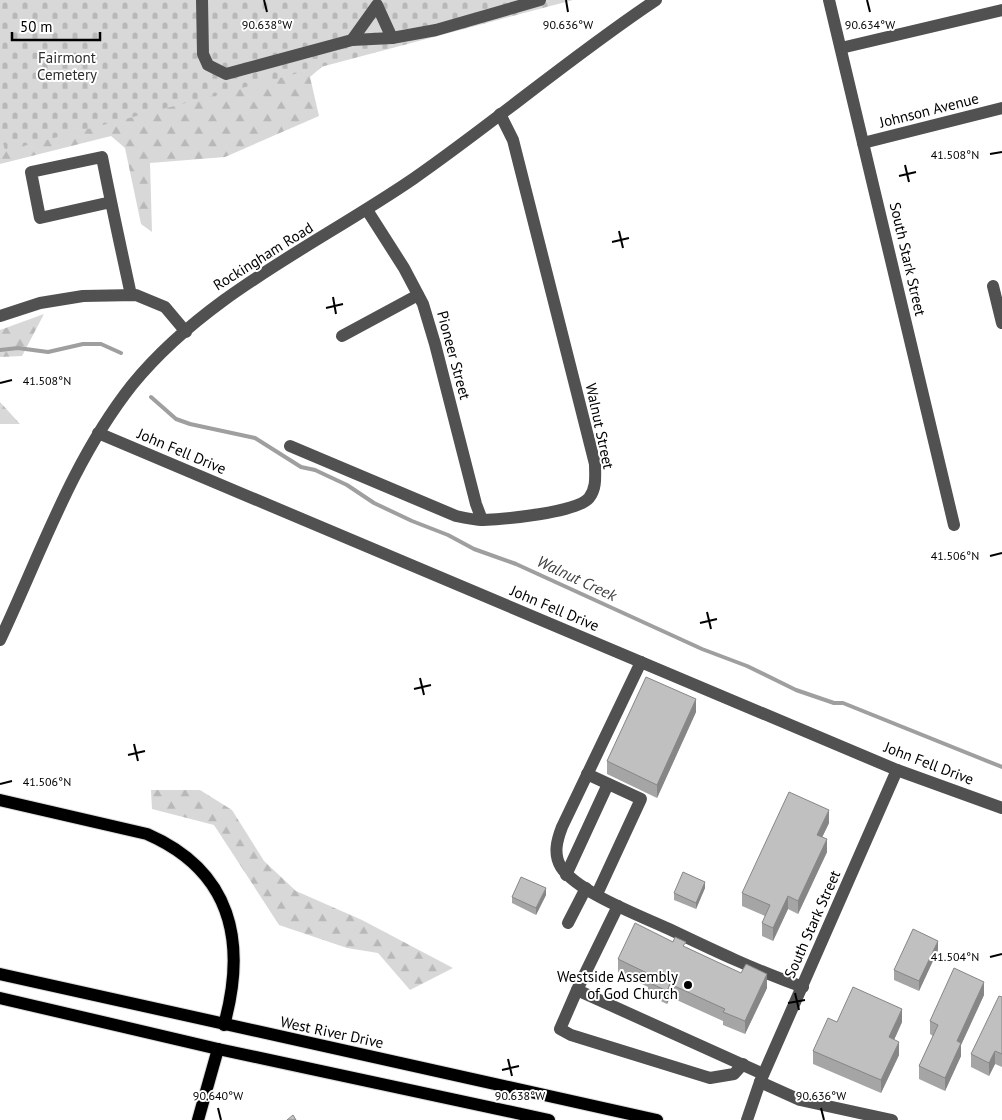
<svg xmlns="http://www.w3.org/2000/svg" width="1002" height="1120" font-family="'PT Sans',sans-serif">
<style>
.forest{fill:url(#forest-firs)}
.cemetery{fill:url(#cemetery-stones)}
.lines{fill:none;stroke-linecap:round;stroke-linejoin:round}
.stream{stroke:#9f9f9f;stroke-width:4}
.major-casing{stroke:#dbdbdb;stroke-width:14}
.minor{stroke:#515151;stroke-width:12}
.major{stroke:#000;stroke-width:12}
.wall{fill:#a5a5a5}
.shaded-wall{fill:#868686}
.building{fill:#c0c0c0;stroke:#868686}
.ticks{fill:none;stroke:#000;stroke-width:2}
.poi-dot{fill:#000;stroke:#fff;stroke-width:2}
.labels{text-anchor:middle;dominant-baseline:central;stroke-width:4;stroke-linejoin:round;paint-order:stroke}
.park-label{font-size:15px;fill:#2f2f2f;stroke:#fff}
.street-label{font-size:15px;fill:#000;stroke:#fff}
.poi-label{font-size:15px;fill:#000;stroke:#fff;text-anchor:end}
.water-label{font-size:16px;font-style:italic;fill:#404040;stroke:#fff}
.ticks-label{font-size:12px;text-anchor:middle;fill:#000;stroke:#fff;stroke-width:4;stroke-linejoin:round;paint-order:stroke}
</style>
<defs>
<pattern id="forest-firs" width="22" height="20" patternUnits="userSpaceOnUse" patternTransform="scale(1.25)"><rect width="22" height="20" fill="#d8d8d8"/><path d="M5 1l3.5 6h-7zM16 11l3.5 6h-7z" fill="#b8b8b8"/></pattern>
<pattern id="cemetery-stones" width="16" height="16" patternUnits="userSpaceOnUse" patternTransform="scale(1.25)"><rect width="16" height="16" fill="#d8d8d8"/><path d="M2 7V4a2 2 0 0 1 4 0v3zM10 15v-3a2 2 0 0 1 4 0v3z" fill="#b8b8b8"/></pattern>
</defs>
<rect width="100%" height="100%" fill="#fff"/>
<g class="forest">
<path d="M0,0l345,47 -35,30 9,39 -94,41 -75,6 2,69 -11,-8 -16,-76 -14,-12 -111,28z"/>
<path d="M44,314l-22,42 -22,1v-27z"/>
<path d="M0,402l20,22h-20z"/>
<path d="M151,790h49l32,20 32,51 32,30 66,29 91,48 -43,22 -32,-37 -31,-5 -68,-23 -65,-100 -62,-16z"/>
</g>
<path class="cemetery" d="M0,0h573l-568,151 -5,-22z"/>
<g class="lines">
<g class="stream">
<path d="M0,350l18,-2 30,4 35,-8h18l20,9"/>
<path d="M151,397l25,22 14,5 65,14 46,29 14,3 32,15 27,18 38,18 36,14 26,14 42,15 186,85 45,17 49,24 38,13h9l159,64"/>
</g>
<defs>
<g id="major">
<path d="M0,800l147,34c85,37 100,108 77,191"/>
<path d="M0,974l657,146"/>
<path d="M0,998l218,51 331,71"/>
<path d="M198,1120l20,-71"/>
</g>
</defs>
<use href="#major" class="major-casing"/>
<g class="minor">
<path d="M202,0l1,54 5,11 18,9 126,-34 40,-2 44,-8 104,-30"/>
<path d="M829,0l125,525"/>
<path d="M352,40l25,-35 15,33"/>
<path d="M841,48l161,-38"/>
<path d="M863,143l139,-35"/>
<path d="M111,202l-71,16 -9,-46 71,-15c9,46 19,92 29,138"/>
<path d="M367,210l37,58 19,36 12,40 41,160 6,16"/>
<path d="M993,286l9,37"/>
<path d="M0,316l40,-13 43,-7 53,-1 29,12 21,25"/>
<path d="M342,336l76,-41"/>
<path d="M98,433l799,337 105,38"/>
<path d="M290,446l166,70c9,2 18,4 27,4 21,-1 93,-7 106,-22 8,-10 6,-23 6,-34l-82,-324 -13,-26"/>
<path d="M0,640c41,-87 72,-179 132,-255 74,-91 186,-141 281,-206 82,-57 159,-123 243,-179"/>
<path d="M641,662l-79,165c-5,13 -9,27 -1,40 16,25 80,49 108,62 44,21 88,42 134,58"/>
<path d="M587,774l54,25 -44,95"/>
<path d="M566,875l42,-91"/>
<path d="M618,906l-41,84 -17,39 11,6 139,43 24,-4 9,-10"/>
<path d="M568,923l18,-35"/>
<path d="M577,990l186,84"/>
<path d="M760,1082l40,18 92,20"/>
<path d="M747,1120l13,-38 137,-312"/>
</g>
<use href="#major" class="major"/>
</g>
<g class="wall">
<path d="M696,712l-39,86 -50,-24v-13z"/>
<path d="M829,823l-7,14 5,15 -29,62 -10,-5 -15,32 -11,-5v-13l3,-7 -23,-10v-13z"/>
<path d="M705,888l-9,21 -22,-9v-7z"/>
<path d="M546,895l-10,20 -24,-12v-6z"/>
<path d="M686,947l81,41 -22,46 -22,-9v-4l-53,-24 -3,7 -19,-9v-8l-30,-15v-13z"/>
<path d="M938,950l-19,41 -25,-11v-10z"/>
<path d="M984,995l-23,50v11l-16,35 -26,-12v-13l14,-30 -3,-2v-13z"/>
<path d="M1002,997v70l-7,-3 -6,12 -18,-9v-13z"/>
<path d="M837,1022h65l-8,18 5,15 -18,38 -68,-29v-13z"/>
</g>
<g class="shaded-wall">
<path d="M696,699v13l-39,86v-13z"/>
<path d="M829,810v13l-12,25v-13z"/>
<path d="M827,839v13l-29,62v-13z"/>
<path d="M705,882v6l-9,21v-6z"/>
<path d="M546,888v7l-10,20v-7z"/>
<path d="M788,896v13l-15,32v-13z"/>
<path d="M938,941v9l-19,41v-10z"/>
<path d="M767,974v14l-22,46v-13z"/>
<path d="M984,982v13l-23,50v11l-16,35v-13l12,-37z"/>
<path d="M670,984v13l-3,7v-13z"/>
<path d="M902,1009v13l-13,29v-14z"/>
<path d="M899,1042v13l-18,38v-13z"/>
<path d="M995,1051v13l-6,12v-13z"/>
</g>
<g class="building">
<path d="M646,677l50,22 -39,86 -50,-24z"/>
<path d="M789,792l40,18 -12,25 10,4 -29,62 -10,-5 -15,32 -11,-5 8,-18 -28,-12z"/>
<path d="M683,872l22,10 -9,21 -22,-10z"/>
<path d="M521,877l25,11 -10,20 -24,-11z"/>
<path d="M635,923l38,19 2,-5 11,5 -3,4 58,27 5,-9 21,10 -22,47 -22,-9 2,-3 -55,-25 -3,7 -19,-9 3,-7 -33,-16z"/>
<path d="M913,929l25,12 -19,40 -25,-11z"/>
<path d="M954,968l30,14 -27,59 4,2 -16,35 -26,-12 19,-41 -8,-4z"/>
<path d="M853,987l49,22 -13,28 10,5 -18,38 -68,-29 15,-33 9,4z"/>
<path d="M999,996l3,1v57l-7,-3 -6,12 -18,-9z"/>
<path d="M293,1115l3,5h-9z"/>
</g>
<path class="ticks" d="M264,0l3,12M566,0l2,12M867,0l3,12M990,154l12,-2M905,165l4,17M899,176l17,-4M619,231l4,17M612,242l17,-4M333,297l3,17M326,308l17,-4M0,383l12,-3M990,556l12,-3M707,612l4,17M700,623l17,-4M420,678l4,17M414,689l17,-4M134,744l4,17M128,755l17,-4M0,784l12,-3M990,957l12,-3M795,993l4,17M788,1003l17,-3M508,1059l4,17M502,1070l17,-4M218,1108l3,12M520,1108l3,12M821,1108l3,12"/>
<circle class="poi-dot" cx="688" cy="985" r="5"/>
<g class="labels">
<g class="park-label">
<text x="67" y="57">Fairmont<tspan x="67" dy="17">Cemetery</tspan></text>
</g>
<g class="street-label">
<text transform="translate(929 110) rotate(-14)">Johnson Avenue</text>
<text transform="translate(263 256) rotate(-32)">Rockingham Road</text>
<text transform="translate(908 259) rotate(77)">South Stark Street</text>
<text transform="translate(454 355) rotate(75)">Pioneer Street</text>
<text transform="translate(600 426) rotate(78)">Walnut Street</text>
<text transform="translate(182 451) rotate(23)">John Fell Drive</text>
<text transform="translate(555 608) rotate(23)">John Fell Drive</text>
<text transform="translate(929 763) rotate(21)">John Fell Drive</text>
<text transform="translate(812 924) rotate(-66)">South Stark Street</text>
<text transform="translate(332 1032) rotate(12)">West River Drive</text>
</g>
<g class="poi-label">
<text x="678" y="976">Westside Assembly<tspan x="678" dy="17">of God Church</tspan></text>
</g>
<g class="water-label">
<text transform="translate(577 578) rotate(25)">Walnut Creek</text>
</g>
</g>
<g class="ticks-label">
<text x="267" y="29">90.638°W</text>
<text x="568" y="29">90.636°W</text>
<text x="870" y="29">90.634°W</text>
<text x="955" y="159">41.508°N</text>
<text x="47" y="385">41.508°N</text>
<text x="955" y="560">41.506°N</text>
<text x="47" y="786">41.506°N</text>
<text x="955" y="961">41.504°N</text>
<text x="218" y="1100">90.640°W</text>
<text x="520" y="1100">90.638°W</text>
<text x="821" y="1100">90.636°W</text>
</g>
<path d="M12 32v8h88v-8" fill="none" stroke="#000000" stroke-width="2.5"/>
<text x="20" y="32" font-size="15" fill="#000000" stroke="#ffffff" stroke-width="4" paint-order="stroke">50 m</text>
</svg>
